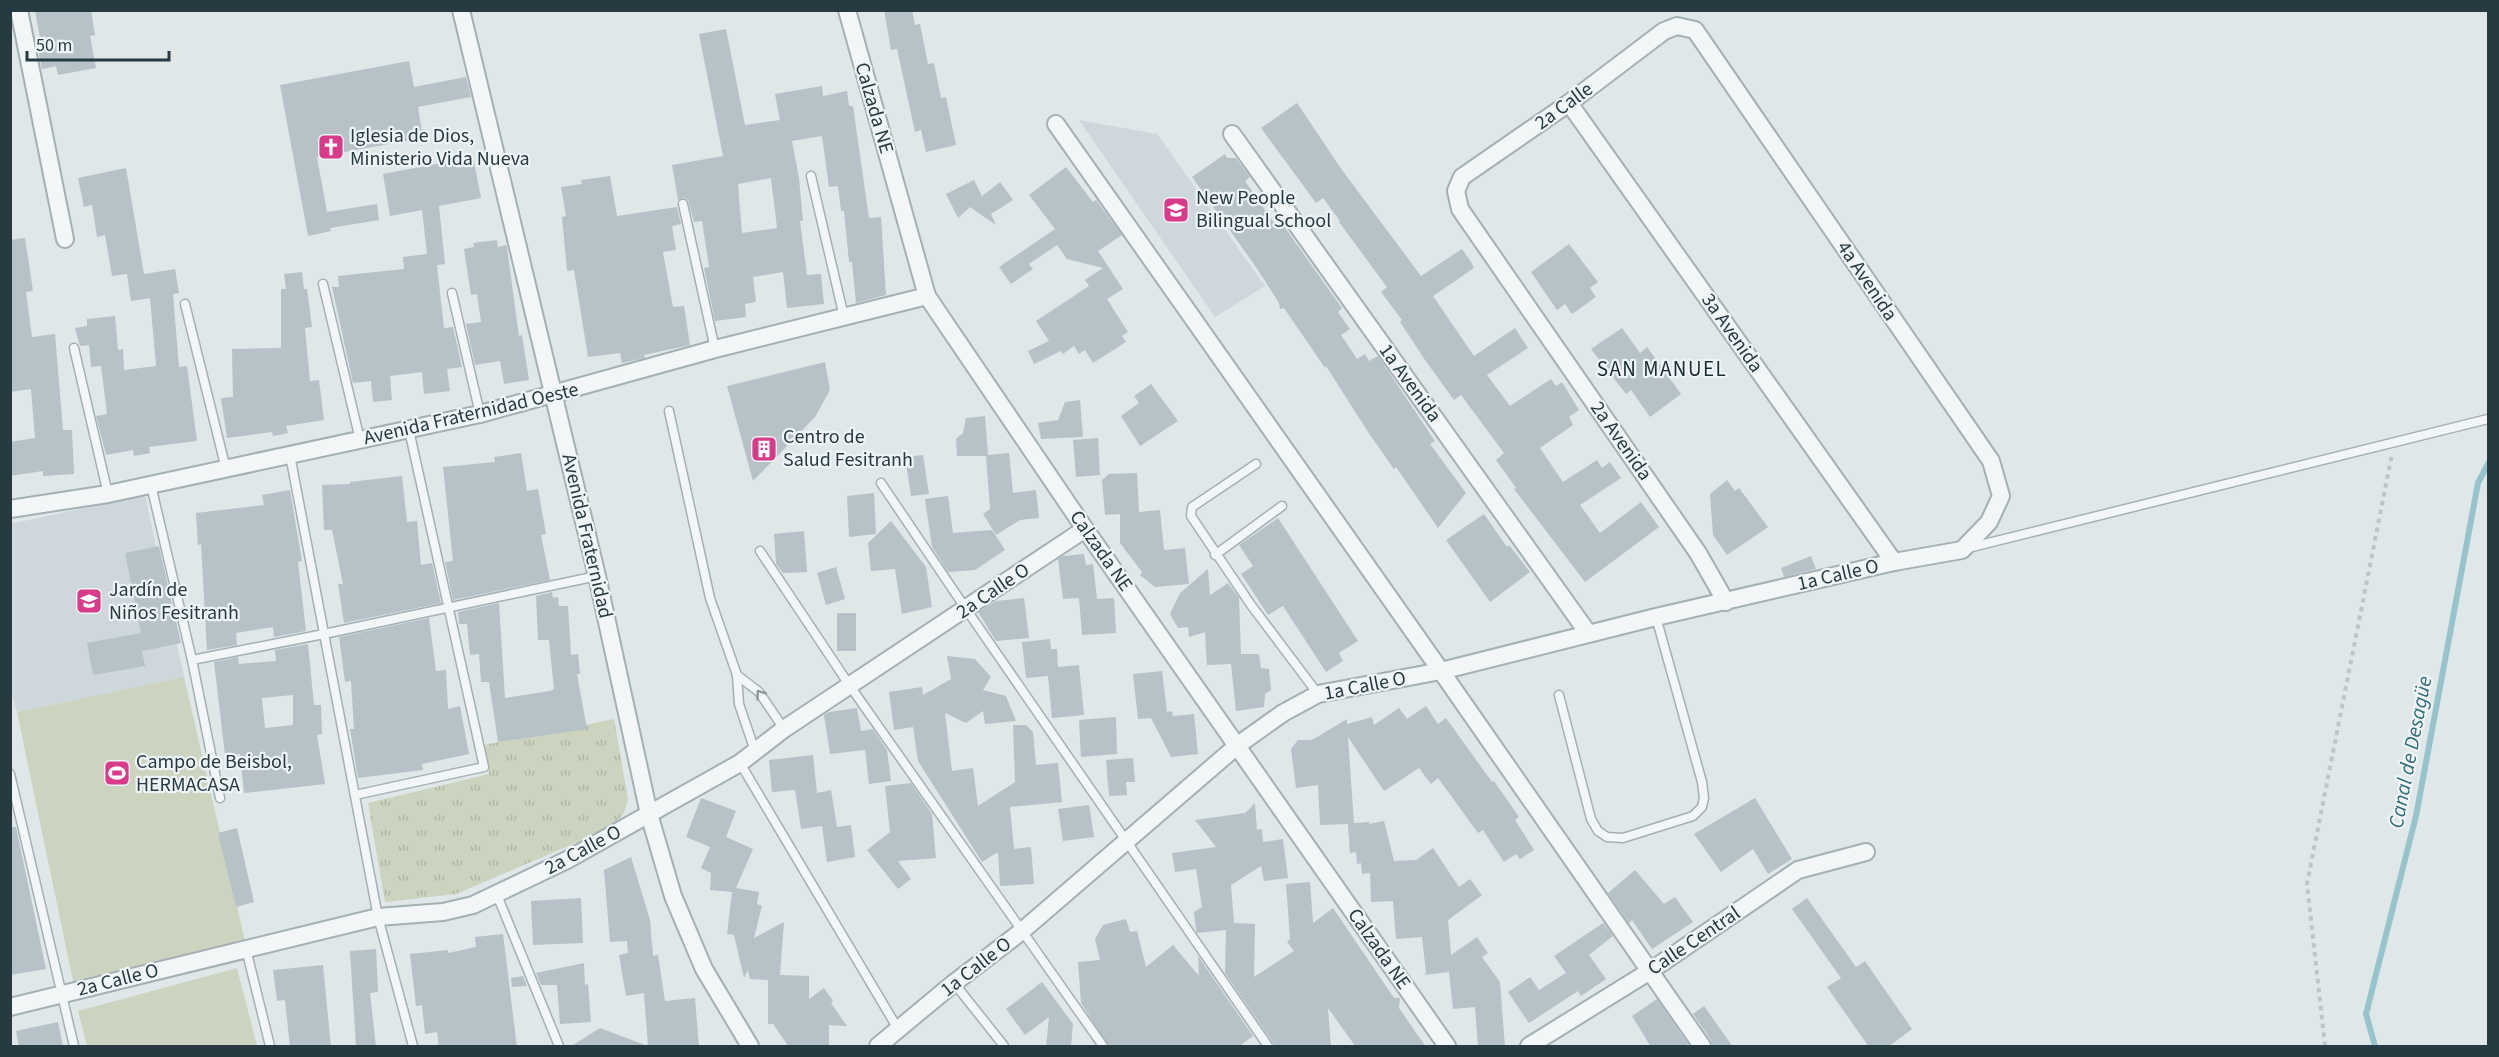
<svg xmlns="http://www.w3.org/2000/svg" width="2499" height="1057" font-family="'Source Sans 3',sans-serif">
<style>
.built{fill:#cdd7dc}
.grass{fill:url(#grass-tufts)}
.garden{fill:#ccd4bf}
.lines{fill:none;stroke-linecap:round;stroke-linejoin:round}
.stream{stroke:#97c4cc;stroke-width:6}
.building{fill:#b6c2c7;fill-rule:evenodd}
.service-casing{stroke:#a4b0b4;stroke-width:11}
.minor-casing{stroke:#a4b0b4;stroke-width:20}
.path{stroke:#bdc5c8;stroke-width:4;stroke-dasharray:4.5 4.5;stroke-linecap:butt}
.service{stroke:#f2f6f7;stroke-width:8}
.minor{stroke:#f2f6f7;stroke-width:16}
.oneway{stroke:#8c989c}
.labels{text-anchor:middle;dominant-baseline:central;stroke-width:4.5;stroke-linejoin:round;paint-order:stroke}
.street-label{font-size:20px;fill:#273a42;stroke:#eff5f7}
.poi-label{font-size:20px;fill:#273a42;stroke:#eff5f7;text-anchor:start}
.neighbourhood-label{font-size:21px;letter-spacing:1.5px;fill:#192b32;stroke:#eff5f7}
.water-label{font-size:21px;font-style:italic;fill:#2e6a78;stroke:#eff5f7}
</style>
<defs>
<pattern id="grass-tufts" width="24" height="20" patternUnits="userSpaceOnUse" patternTransform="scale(1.5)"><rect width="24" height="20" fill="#ccd4bf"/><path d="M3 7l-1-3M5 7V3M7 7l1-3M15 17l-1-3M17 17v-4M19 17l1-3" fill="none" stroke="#afb7a5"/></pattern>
</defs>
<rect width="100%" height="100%" fill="#dfe7e9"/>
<g class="built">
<path d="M1079,120l78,14 108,152 -50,31z"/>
<path d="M145,495l39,182 -167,35 -7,-24v-164z"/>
</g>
<path class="grass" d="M614,719l14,80 -4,14 -13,15 -155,66 -71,8 -17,-99 121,-29 -5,-29z"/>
<g class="garden">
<path d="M184,677l61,264 -172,40 -56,-269z"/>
<path d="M237,968l20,78h-170l-9,-35z"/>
</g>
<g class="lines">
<path class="stream" d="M2375,1046l-9,-32 50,-198 62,-333 10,-19"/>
</g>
<g class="building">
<path d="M35,10h56l4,25 -5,1 6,32 -38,7 -2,-9 -14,3 -4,-19h4z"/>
<path d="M884,10h28l3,15 5,-1 8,40 6,-1 7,35 5,-1 10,48 -30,7 -5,-22 -6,2 -18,-83 -6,1z"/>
<path d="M726,29l19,96 35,-5 -5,-26 47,-8 1,10 24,-5 2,15h4l16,112 12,-1 5,78 -30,8 -4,-41h-3l-5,-51h-3l-3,-25 -9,1 -7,-51 -30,5 7,37 4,43h-3l7,54 14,-1 3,30 -37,4 -4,-36 -30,5 3,25 -11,2 1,13 -31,4 -10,-48 -1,-5 5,-1 -7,-46 -8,1 -6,-22 -4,-2 -6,2 -6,-35 51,-9 -24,-122zM771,178l6,50 -35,5 -4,-49z"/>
<path d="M409,61l5,26 52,-10 5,20 -53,10 5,31 -106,19 10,55 50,-8 2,16 -49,8 1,3 -23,5 -28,-151z"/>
<path d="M1297,103l45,67 79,106 41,-27 9,13 3,6 -41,28 41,60 41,-28 13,20 -41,27 23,31 41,-27 5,7 6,-4 17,28 -10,7 4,8 -33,23 23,34 34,-22 5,8 8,-6 11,16 -41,27 20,28 41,-31 18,25 -74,55 -71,-93 2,-1 -20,-28 8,-7 -43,-58 -7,5 -29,-40 -25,-38 2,-2 -21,-28 6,-5 -48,-65 1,-1 -17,-23 -7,5 -55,-75z"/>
<path d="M1225,154l2,4h9l14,19 -5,4 27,39 5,6 6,-1 59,83 -4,4 12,17 -9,6 16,24 8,-5 4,7 9,-5 57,85 -5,3 36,49 -28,35 -42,-61 -2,2 -24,-34 -44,-69 -1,2 -41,-60 -4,1 -1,-6 -21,-33 -66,-93z"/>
<path d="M473,157l8,41 -42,8 6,58 -8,1 7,63 9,-1 9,40 -15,2 3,22 -26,3 -2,-22 -32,4 2,24 -19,2 -2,-21 -18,2 -21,-96h7l-1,-11 66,-7 -1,-12 24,-3 -5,-44 -32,6 -7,-42z"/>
<path d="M1066,167l27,35 3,-2 26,35 -24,16 25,38 -16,10 21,33 -6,4 4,6 -33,21 -8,-13 -6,4 -5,-8 -11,8 -2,-3 -27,13 -6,-13 21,-10 -13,-20 53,-35 -4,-6 18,-12 -36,-9 -10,-14 -28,19 4,5 -22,15 -12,-17 56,-38 -26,-34z"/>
<path d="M126,168l18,106 31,-5 4,24 -6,1 6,73 8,-1 10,75 -48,6 1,6 -16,3 -1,-6 -27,5 -10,-39 11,-2 -6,-48 -10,1 -2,-22 -9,1 -5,-18 12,-2v-7l28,-3 3,34 5,-1 1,21 32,-4 -6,-68 -19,3 -4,-27 -15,2 -7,-41 -8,2 -5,-32 -8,2 -6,-29z"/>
<path d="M610,176l7,40 60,-9 4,17 -9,2 4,24 -13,2 10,55 11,-1 6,39 -46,10 1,3 -23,5 -2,-10 -32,4 -14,-87 -7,1 -5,-54 4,-1 -5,-29 21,-3 -1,-4z"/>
<path d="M974,180l8,16 18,-14 13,18 -22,14 5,11 -26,-18 -12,11 -12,-24z"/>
<path d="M25,238l8,53 -7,1 6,45 23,-3 8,96h9l2,44 -31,2v-5l-33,5v-34l25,-4 -4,-49 -21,3v-152z"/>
<path d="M497,240l1,7 9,-2v3l12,88 3,-1 7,45 -25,4 -4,-23 -25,4 -9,-41 15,-2 -4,-28 -6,1 -7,-46 10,-2 -1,-4z"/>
<path d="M1569,244l29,38 -8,6 6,9 -24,17 -7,-10 -8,6 -26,-38z"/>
<path d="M302,272l2,17h3l5,38 -7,1 5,53 9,-1 5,40 -38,6 2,7 -15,3 -1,-4 -45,6 -6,-40 12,-1 -1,-48 49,-1v-59h5l-2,-15z"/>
<path d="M1622,328l18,25 7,-6 34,47 -31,23 -19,-27 -5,4 -35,-45z"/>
<path d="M825,362l5,28 -15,27 -62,64 -26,-95z"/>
<path d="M1151,384l27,37 -38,25 -19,-30 18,-13 -5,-7z"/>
<path d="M1080,400l3,37 -42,2 -3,-16 20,-3 7,-18z"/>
<path d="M985,416l3,39 21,-2 4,40 23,-3 3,28 -19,2 -24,15 -13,-21 7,-5 -4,-53h-29l-1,-17 7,-6 3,-15z"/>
<path d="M1098,438l2,37 -24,2 -3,-37z"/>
<path d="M521,453l6,38 11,-2 8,45 -5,1 9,45 -97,20 -8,-38 8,-1 -10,-94 52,-5 -1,-5z"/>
<path d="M923,455l6,39 -18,2 -6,-39z"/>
<path d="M1137,473l2,39 21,-2 4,40 21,-2 4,36 -34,3 -15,-12 2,-3 -22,-29v-29l-15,1 -3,-35 7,-6z"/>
<path d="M402,476l5,46 10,-1 4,44 11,-2 9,40 -97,20 -6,-39h5l-11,-54h-8l-2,-45 28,-1v-2z"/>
<path d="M1727,480l8,11 4,-3 29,39 -41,28 -14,-20 -3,-41z"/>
<path d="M290,490l12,71 -4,1 8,69 -32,6 -1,-10 -37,6 1,12 -30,5 -6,-106 -3,1 -2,-32 68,-8 -2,-10z"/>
<path d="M874,493l2,41 -27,3 -2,-41z"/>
<path d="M948,496l5,37 39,-3 13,20 -30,20 -27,2 -16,-25 -7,-48z"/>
<path d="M1484,514l23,33 2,-2 21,27 -40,30 -44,-62z"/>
<path d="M1278,518l80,123 -19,12 4,8 -17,11 -43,-66 -15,9 -27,-41 12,-8 -14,-21z"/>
<path d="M891,521l35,46 6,40 -30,7 -7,-45 -24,2 -3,-28z"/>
<path d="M804,531l3,41 -24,1 -7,-9 -2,-30z"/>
<path d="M159,546l22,97 -39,8 3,15 -52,9 -6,-32 54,-10 -16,-80z"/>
<path d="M1084,554l2,11 7,-1 4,35 17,-1 2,35 -34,2 -3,-37 -16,1 -5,-40 5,-3z"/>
<path d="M1811,556l5,13 -32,8 -3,-9z"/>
<path d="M836,567l9,32 -19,6 -9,-32z"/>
<path d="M1208,569l2,26 18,-12 11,15 2,56h18l2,14 8,1 2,21 -6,4 -1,13 -28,4 -5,-47 -24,1 -2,-33 -16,5 -1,-10 -10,1 -8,-14 10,-21z"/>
<path d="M552,592l1,6 5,-1 1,9h9l3,49 7,-1 2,20h-3l10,55 -89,13 -9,-60h-8l-2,-28 -9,1 -3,-31h-8l-1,-12 41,-9 6,95 45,-7 4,-2 -5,-49h-11l-2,-44z"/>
<path d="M1024,598l5,40 -33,3 -18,-29 18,-11z"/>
<rect x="837" y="613" width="19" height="38"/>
<path d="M429,618l7,53 10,-1 2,39 12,-3 9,48 -47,10 1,6 -65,8 -8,-49h4l-3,-48 -6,1 -6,-45z"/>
<path d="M1050,639l1,10h6l1,18 21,-2 5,50 -32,3 -4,-42 -22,2 -4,-36z"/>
<path d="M308,644l6,61h7l1,29 -5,1 8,49 -81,9 -4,-39 -15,1 -11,-93 24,-5 1,7 37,-3 -1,-11zM293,695v30l-28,3 -3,-30z"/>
<path d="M947,656l28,3 16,18 -8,13 23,6 10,25 -31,3 -2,-13 -17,12 -21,-10 7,58 21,-3 5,38 37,-24 -2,-57h13l7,7 3,33 22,-2 4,39 -52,5 4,42 17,-2 3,37 -34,2 -2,-34 -16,10 -64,-101 -5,-34 -19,3 -5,-38 33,-5 1,8 28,-16z"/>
<path d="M1162,671l5,41 5,-1 1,5 21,-2 4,40 -27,3 -20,-39 -13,1 -5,-45z"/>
<path d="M1426,706l12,18 8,-6 46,64 2,-1 25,36 -4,3 19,30 -14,9 -4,-5 -12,8 -21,-32 -5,3 -40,-55 -7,6 -12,-16 -35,23 -36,-54 6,86 15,-1v2l15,-3 10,40 22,-1 17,-12 26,39 11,-8 12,16 -34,25 3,35 26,-18 11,16 -6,4 18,25 5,65h-27l-3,-40 -22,2 -4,-37 -25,3 2,-2 -4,-36 -26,2 -3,-38 -22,1 -1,-29 -8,1 -1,-11 -4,1 -1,-12 -6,1 -2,-29 -28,1 -2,-40 -22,3 -5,-39 7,-9h14l35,-21v5l25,-7 2,8 25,-17 8,11z"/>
<path d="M857,708l4,23 12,-2 14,21 4,31 -22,3 -4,-34 -35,4 -6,-39 5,-3z"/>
<path d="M1116,717l1,37 -36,3 -2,-37z"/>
<path d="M813,755l4,38 14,-3 6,37 14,-2 4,32 -28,5 -5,-36 -21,3 -6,-39 -23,2 -3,-32z"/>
<path d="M1133,758l2,24h-9l1,13 -18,1 -3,-36z"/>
<path d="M911,783l21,31 4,44 -38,3 13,18 -13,10 -31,-39 23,-18 -5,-46z"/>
<path d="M701,798l35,13 -10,26 27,12 -17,39 23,4 -2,12 5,2 -8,32 30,-16 -4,53 29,1v23l15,-11 9,13 -2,2 16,23 -18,-1v22h-40l-16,-23h-5v-44l-18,-1 -2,-9 -4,8 -10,-43 -7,-1 5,-42 -22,-2 1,-17 -10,-5 9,-21 -24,-10z"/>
<path d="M1755,798l37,61 -24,15 -15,-25 -32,23 -27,-38z"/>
<path d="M1255,803l2,27 5,-1 1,13 20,-3 5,39 -24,3 -3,-15 -30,19 3,38 21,1 -1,53 40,-26 -7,-9 3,-3 -4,-55 24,-2 3,41 20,-15 61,90h6l-1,10 27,39h-70l-28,-39 3,39h-55l-51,-74 1,-43 -29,3 -1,-3 -2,-18 8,-5 -6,-38 -21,3 -3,-19 44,-6 -21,-27 50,-7z"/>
<path d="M1089,805l5,32 -31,4 -5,-32z"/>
<path d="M10,827h6l30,142 -36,6z"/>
<path d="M237,828l17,74 -18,5 -18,-74z"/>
<path d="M631,857l19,63 3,36 5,-1 7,46 30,-3 4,49h-51l-4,-54 -18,3 -7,-41 9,-2 -1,-12 -17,1 -6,-72z"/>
<path d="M1635,870l29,34 11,-7 18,25 -41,27 -20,-29 -3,3 -21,-30z"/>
<path d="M581,898l2,45 -50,2 -2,-44z"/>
<path d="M1807,898l49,69 9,-6 47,68 -24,18h-19l-42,-60 14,-9 -49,-69z"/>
<path d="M1126,919l4,13 7,-1 9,36 27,-22 26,31 -1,-20 55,80 -15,11h-129l-28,-44 -3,-41 22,-2 -5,-21 8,-14z"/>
<path d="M1603,923l10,13 -24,19 17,24 -25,17 -3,-5 -49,32 -21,-31 22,-15 9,13 27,-17 -12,-17z"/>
<path d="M503,934l14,113h-78l-2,-15 -12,2 -3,-29 -6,1 -6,-52 38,-4v3l28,-6 -1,-10z"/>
<path d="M376,949l2,43 -8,1 6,54h-20l-6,-96z"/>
<path d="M584,963l1,22 3,-1 3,38 -31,2 -3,-39h-16l-5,-12z"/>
<path d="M323,965l8,82h-41l-5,-47 -8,1 -4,-31z"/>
<path d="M523,976l4,10 -15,1 -1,-9z"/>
<path d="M1042,982l31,42 -2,23h-25l3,-30 -24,18 -19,-26z"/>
<path d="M1657,999l33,48h-39l-19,-31z"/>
<path d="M1704,1006l29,41h-21l-1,-7 -18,-26z"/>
<path d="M58,1022l5,25h-44l-3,-16z"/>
<path d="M600,1028l45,17 -1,2h-74z"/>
</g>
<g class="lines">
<defs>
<g id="service">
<path d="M811,176l33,141"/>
<path d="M683,204l32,145"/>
<path d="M323,284l37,156"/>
<path d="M452,293l28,121"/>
<path d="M185,304l41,165"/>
<path d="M74,348l34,146"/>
<path d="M669,411l41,187 27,77 2,29 16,47"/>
<path d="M290,455l88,462 35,129"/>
<path d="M1256,464l-64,43 -1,9 60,89 67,89"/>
<path d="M881,483l85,126 302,437"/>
<path d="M151,485l41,175 132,-26 273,-58"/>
<path d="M1968,548l520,-129"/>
<path d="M760,551l90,135 253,360"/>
<path d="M1215,555l67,-49"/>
<path d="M192,660l28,138"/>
<path d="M737,675l22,17 25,37"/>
<path d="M1559,695l32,124 7,12 9,6 16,1 70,-22 9,-9 2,-9 -2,-16 -46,-165"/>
<path d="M740,763l158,266"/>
<path d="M10,774l64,272"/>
<path d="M355,795l129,-28 -75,-337"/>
<path d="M497,895l62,151"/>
<path d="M246,949l24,97"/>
<path d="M954,983l50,63"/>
</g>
<g id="minor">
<path d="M19,10l46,229"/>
<path d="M461,10l136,566 52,238 24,82 31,73 46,77"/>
<path d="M847,10l80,286 158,233 362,517"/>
<path d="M1569,103l325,459"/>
<path d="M1056,124l385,547 261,375"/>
<path d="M1232,134l356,499"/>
<path d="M10,509l98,-15 372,-80 235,-65 212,-53"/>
<path d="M10,1007l368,-90 65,-5 30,-7 94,-45 173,-97 44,-34 301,-200"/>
<path d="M878,1046l76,-63 68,-52 216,-186 45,-32 35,-19 123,-23 215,-54 238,-55 68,-12 27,-28 12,-26 -10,-35 -296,-431 -18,-4 -13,5 -95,72 -107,74 -6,14 4,18 238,344 28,49"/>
<path d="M1529,1046l121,-75 148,-101 68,-18"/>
</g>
</defs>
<use href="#service" class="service-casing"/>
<use href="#minor" class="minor-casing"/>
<path class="path" d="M2325,1046l-18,-162 85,-430"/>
<use href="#service" class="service"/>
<use href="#minor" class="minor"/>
</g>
<defs><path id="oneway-chevron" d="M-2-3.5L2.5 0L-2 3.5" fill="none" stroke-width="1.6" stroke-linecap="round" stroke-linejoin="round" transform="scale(1.5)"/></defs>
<use class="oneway" href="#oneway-chevron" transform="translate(760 694) rotate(-126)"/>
<defs>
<symbol id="church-square" viewBox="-11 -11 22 22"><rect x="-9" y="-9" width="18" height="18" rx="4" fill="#d73b8a" stroke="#eff5f7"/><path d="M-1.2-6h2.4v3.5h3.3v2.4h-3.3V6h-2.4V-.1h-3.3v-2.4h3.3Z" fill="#fff"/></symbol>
<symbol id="school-square" viewBox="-11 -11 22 22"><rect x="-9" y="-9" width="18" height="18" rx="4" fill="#d73b8a" stroke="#eff5f7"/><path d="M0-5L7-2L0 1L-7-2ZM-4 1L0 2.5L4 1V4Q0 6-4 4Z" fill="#fff"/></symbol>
<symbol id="building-square" viewBox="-11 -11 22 22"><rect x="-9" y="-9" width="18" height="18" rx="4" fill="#d73b8a" stroke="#eff5f7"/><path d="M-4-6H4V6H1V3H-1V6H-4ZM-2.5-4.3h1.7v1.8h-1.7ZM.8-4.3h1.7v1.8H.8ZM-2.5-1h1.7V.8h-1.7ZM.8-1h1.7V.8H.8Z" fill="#fff"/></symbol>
<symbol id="stadium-square" viewBox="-11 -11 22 22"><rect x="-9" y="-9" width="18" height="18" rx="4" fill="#d73b8a" stroke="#eff5f7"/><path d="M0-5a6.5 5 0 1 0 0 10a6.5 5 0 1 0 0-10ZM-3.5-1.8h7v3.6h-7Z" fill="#fff"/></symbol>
</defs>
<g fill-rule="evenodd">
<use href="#church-square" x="316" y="132" width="30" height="30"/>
<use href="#school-square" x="1161" y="195" width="30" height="30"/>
<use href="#building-square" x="749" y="434" width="30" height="30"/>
<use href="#school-square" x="74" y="586" width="30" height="30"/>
<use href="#stadium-square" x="102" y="758" width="30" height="30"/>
</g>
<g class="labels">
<g class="street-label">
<text transform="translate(1564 106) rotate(-36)">2a Calle</text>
<text transform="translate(874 108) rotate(74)">Calzada NE</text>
<text transform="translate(1867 281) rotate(56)">4a Avenida</text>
<text transform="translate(1732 333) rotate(55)">3a Avenida</text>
<text transform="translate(1410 383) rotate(54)">1a Avenida</text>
<text transform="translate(471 414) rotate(-13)">Avenida Fraternidad Oeste</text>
<text transform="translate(1621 441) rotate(55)">2a Avenida</text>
<text transform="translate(587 536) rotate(77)">Avenida Fraternidad</text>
<text transform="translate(1101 551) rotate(55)">Calzada NE</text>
<text transform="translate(1838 575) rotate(-13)">1a Calle O</text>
<text transform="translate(993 591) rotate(-34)">2a Calle O</text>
<text transform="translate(1365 686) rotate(-11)">1a Calle O</text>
<text transform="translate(583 850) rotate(-28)">2a Calle O</text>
<text transform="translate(1694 941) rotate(-34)">Calle Central</text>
<text transform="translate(1379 949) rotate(55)">Calzada NE</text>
<text transform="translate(976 967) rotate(-38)">1a Calle O</text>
<text transform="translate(118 980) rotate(-14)">2a Calle O</text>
</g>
<g class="poi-label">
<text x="350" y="136">Iglesia de Dios,<tspan x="350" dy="23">Ministerio Vida Nueva</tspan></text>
<text x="1196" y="198">New People<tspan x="1196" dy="23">Bilingual School</tspan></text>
<text x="783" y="437">Centro de<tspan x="783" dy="23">Salud Fesitranh</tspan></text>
<text x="109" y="590">Jardín de<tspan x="109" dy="23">Niños Fesitranh</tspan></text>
<text x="136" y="762">Campo de Beisbol,<tspan x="136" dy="23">HERMACASA</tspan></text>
</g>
<g class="neighbourhood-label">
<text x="1662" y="369">SAN MANUEL</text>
</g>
<g class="water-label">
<text transform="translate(2410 752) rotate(-79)">Canal de Desagüe</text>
</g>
</g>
<rect width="2499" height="1057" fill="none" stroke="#273a42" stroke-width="24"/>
<path d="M27 51v9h142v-9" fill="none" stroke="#273a42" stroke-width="3"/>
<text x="36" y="51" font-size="18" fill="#273a42" stroke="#eff5f7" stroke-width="4.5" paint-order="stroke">50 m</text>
</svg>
